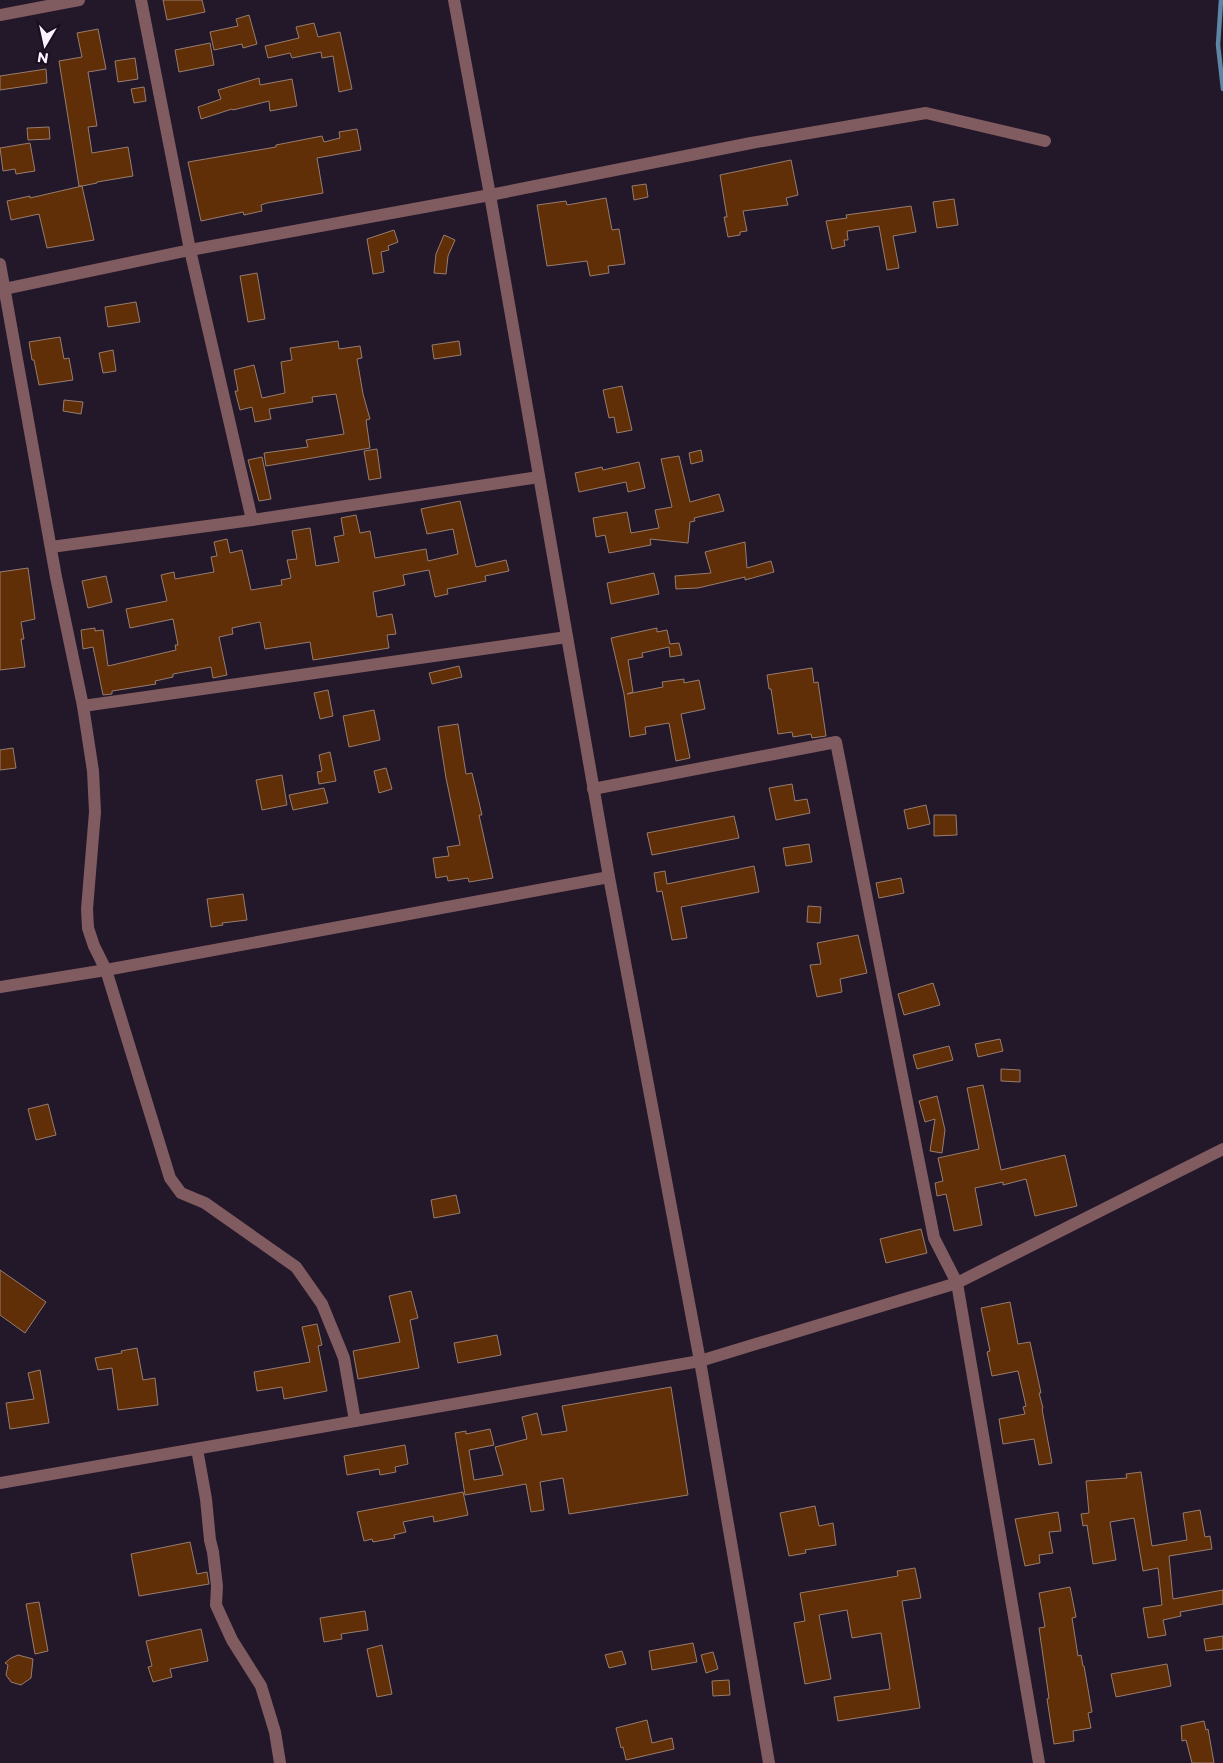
<svg xmlns="http://www.w3.org/2000/svg" width="1223" height="1763" font-family="Montserrat,sans-serif">
<style>
.lines{fill:none;stroke-linecap:round;stroke-linejoin:round}
.stream{stroke:#5c86a3;stroke-width:4.5}
.building{fill:#602e07;stroke:#977d6e}
.minor{stroke:#805b5f;stroke-width:12}
.tertiary{stroke:#805b5f;stroke-width:12}
</style>
<rect width="100%" height="100%" fill="#23172a"/>
<g class="lines">
<path class="stream" d="M1221,0l-3,45 5,44"/>
</g>
<g class="building">
<path d="M163,0h39l3,12 -38,8z"/>
<path d="M249,15l8,29 -14,4 -1,-4 -28,6 -4,-18 28,-6 -2,-7z"/>
<path d="M314,23l4,14 22,-5 12,57 -13,3 -6,-36 -11,2 -1,-6 -29,6 -2,-5 -22,5 -3,-12 34,-8 -3,-11z"/>
<path d="M98,29l8,40 -18,3 9,54 -9,1 4,26 36,-6 5,29 -36,6v1l-15,3 12,54 -47,8 -8,-34 -28,6 -4,-19 23,-5v2l52,-12h-3l-20,-125 23,-4 -5,-24z"/>
<path d="M210,43l4,22 -35,7 -4,-22z"/>
<path d="M135,58l3,21 -20,3 -3,-21z"/>
<path d="M46,69l1,14 -47,7v-14z"/>
<path d="M259,78l1,7 32,-6 5,27 -27,5 -1,-10 -36,9 -1,-1 -31,10 -3,-12 23,-8 -3,-9z"/>
<path d="M144,87l2,14 -12,2 -3,-14z"/>
<path d="M49,127l1,12 -22,1 -1,-12z"/>
<path d="M357,129l4,21 -44,8 6,35 -56,10 -6,2 1,6 -18,4 -1,-3 -42,9 -13,-59 88,-15v-2l46,-9 2,6 16,-4 -1,-6z"/>
<path d="M30,143l5,28 -19,3 -1,-5 -12,2 -3,-23z"/>
<path d="M791,160l7,35 -12,3 2,7 -45,6 4,20 -7,1v3l-12,2 -4,-20h3l-7,-42z"/>
<path d="M646,184l2,13 -14,3 -2,-14z"/>
<path d="M606,198l6,32 7,-1 6,35 -17,2 1,7 -19,3 -3,-15 -40,5 -10,-61 29,-4 1,4z"/>
<path d="M954,199l4,26 -21,3 -4,-26z"/>
<path d="M911,206l5,26 -23,4 6,32 -12,2 -8,-44 -32,5 1,9h-4l1,6 -13,3 -6,-28 21,-3 -1,-3z"/>
<path d="M394,230l4,12 -10,4 1,4 -8,2 3,20 -11,2 -6,-35z"/>
<path d="M444,235l11,5 -7,16 -2,18 -12,-1 2,-19z"/>
<path d="M257,273l8,46 -17,3 -8,-46z"/>
<path d="M136,302l4,20 -32,5 -3,-20z"/>
<path d="M60,337l4,22 5,-1 4,22 -34,5 -5,-25h-2l-3,-18z"/>
<path d="M338,341l1,8 21,-3 2,12 -5,1 6,35 7,25 -4,1 4,28 -104,18 -2,-13 44,-6 -2,-7 38,-6 -8,-40 -24,3 1,5 -44,7 2,10 -16,3 -3,-15 -12,3 -5,-19h3l-4,-21 20,-5 8,33 23,-5 -4,-31 11,-2 -2,-12z"/>
<path d="M459,341l2,14 -27,4 -2,-14z"/>
<path d="M113,350l3,21 -13,2 -4,-20z"/>
<path d="M622,386l10,44 -15,3 -3,-16 -5,1 -6,-28z"/>
<path d="M64,400l19,2 -2,12 -18,-3z"/>
<path d="M377,449l4,29 -12,2 -5,-29z"/>
<path d="M701,450l2,11 -12,3 -2,-11z"/>
<path d="M679,456l11,46 29,-8 5,17 -30,7 1,3 -5,1 -2,21 -38,-4 1,6 -42,8 -4,-18 -9,2 -3,-19 34,-6 4,21 28,-5 -4,-18 17,-3 -11,-48z"/>
<path d="M262,457l9,42 -12,2 -11,-41z"/>
<path d="M639,462l6,26 -17,4 -2,-10 -47,10 -4,-19 27,-6 1,3z"/>
<path d="M460,501l16,66 30,-7 3,11 -24,5 1,5 -39,8 1,5 -13,3 -6,-27 -26,5 2,10 -32,7 4,25 15,-3 4,20 -9,1 2,13 -76,12 -3,-18 -45,7 -5,-27 -28,6 1,6 -14,3 8,38 -14,3 -2,-11 -38,7v3l-18,4 1,3 -44,7v3l-9,1 -10,-48 -10,2 -2,-19 14,-2v3l8,-1 5,36 68,-16 -1,-5h3l-5,-26 -43,9 -4,-19 41,-8 -6,-26 13,-3 1,7 39,-7 -3,-15 6,-1 -3,-14 13,-3 3,14 12,-3 9,40 31,-5 -1,-5 10,-2 -4,-18 10,-1 -5,-28 18,-3 6,38 23,-4 -5,-25 10,-2 -3,-17 15,-3 4,18 10,-2 5,27 51,-9 2,12 30,-7 -5,-25 -26,5 -6,-25z"/>
<path d="M745,542l2,26 24,-7 3,11 -29,8v-3l-47,11 -22,1 -1,-13 36,-3 -6,-21z"/>
<path d="M28,568l7,51 -14,3 3,17h-3l4,28 -25,3v-98z"/>
<path d="M654,573l5,21 -48,10 -4,-21z"/>
<path d="M106,576l6,26 -24,6 -6,-27z"/>
<path d="M657,628v4l10,-2 3,14 9,-1 3,12 -12,2 -1,-10 -27,6 1,4 -15,3 5,32 -6,2 36,-7 -1,-5 22,-3v4l15,-3 6,29 -24,5 9,44 -14,3 -7,-38 -24,4 1,7 -16,3 -6,-43 -13,-56z"/>
<path d="M459,666l3,11 -30,7 -3,-11z"/>
<path d="M812,668l2,15 4,-1 8,54 -14,2 -1,-4 -18,3 -1,-5 -14,2 -7,-45h-2l-2,-14z"/>
<path d="M328,690l5,26 -13,3 -6,-26z"/>
<path d="M374,710l6,30 -31,7 -6,-31z"/>
<path d="M458,724l8,50 6,-1 10,42h-3l14,63 -24,4 -1,-4 -20,3 -1,-5 -11,2 -3,-20 16,-2 -2,-9 13,-2 -14,-67 -8,-51z"/>
<path d="M13,748l3,20 -16,2v-20z"/>
<path d="M330,752l6,29 -17,3 -2,-12 5,-1 -3,-16z"/>
<path d="M386,768l6,21 -13,4 -5,-22z"/>
<path d="M282,775l5,30 -25,5 -6,-30z"/>
<path d="M792,784l3,17 12,-2 3,14 -34,7 -7,-32z"/>
<path d="M324,788l4,15 -35,7 -4,-15z"/>
<path d="M926,805l4,19 -22,5 -4,-19z"/>
<path d="M934,815h22l1,20 -23,1z"/>
<path d="M734,816l5,22 -87,17 -5,-22z"/>
<path d="M809,844l3,18 -26,4 -3,-18z"/>
<path d="M754,866l5,26 -78,15 6,31 -15,2 -10,-49 -5,1 -3,-19 11,-2 2,13z"/>
<path d="M901,878l3,15 -25,5 -3,-15z"/>
<path d="M243,894l4,26 -25,3 1,2 -12,2 -4,-28z"/>
<path d="M808,906l13,1 -1,16 -13,-1z"/>
<path d="M858,935l9,38 -27,6 2,13 -25,5 -7,-32 11,-1 -4,-21z"/>
<path d="M933,983l7,22 -36,10 -6,-21z"/>
<path d="M1000,1039l3,12 -25,6 -3,-13z"/>
<path d="M949,1046l4,14 -36,9 -4,-14z"/>
<path d="M1001,1069l19,1v12l-19,-1z"/>
<path d="M983,1085l18,85 64,-15 12,51 -42,10 -9,-37 -23,6v-3l-28,6 7,37 -28,6 -8,-37 -9,2 -2,-13 8,-2 -5,-23 41,-9 -12,-61z"/>
<path d="M937,1096l8,34 -3,23 -12,-2 5,-32 -10,3 -6,-21z"/>
<path d="M48,1104l8,31 -20,5 -8,-31z"/>
<path d="M456,1195l4,18 -26,5 -3,-18z"/>
<path d="M921,1229l6,24 -41,10 -6,-24z"/>
<path d="M0,1270l46,32 -21,31 -25,-18z"/>
<path d="M411,1291l7,27 -8,2 9,48 -61,11 -5,-28 47,-9 -11,-46z"/>
<path d="M1010,1302l8,42 12,-2 11,51h-2l4,15 -1,1 10,54 -13,2 -5,-26 -31,5 -4,-25 26,-5 -2,-7 3,-1 -8,-35 -26,5 -5,-24 3,-1 -9,-43z"/>
<path d="M317,1324l5,21 -4,1 9,45 -43,8 -2,-12 -25,4 -3,-19 56,-10 -8,-35z"/>
<path d="M497,1335l4,20 -43,8 -4,-20z"/>
<path d="M137,1348l6,32 12,-2 3,27 -40,5 -6,-42 -14,2 -3,-12 27,-5 -1,-2z"/>
<path d="M40,1370l9,53 -39,6 -4,-26 28,-4 -6,-26z"/>
<path d="M671,1387l17,108 -119,19 -6,-36 -23,4 4,28 -13,2 -5,-28 -61,11 -10,-62 11,-2v3l24,-5 4,16 -25,5 5,30 29,-5 -8,-28 32,-8 -5,-22 15,-4 5,22 25,-4 -5,-25z"/>
<path d="M405,1445l3,19 -13,3 1,5 -16,3 -1,-6 -32,6 -3,-19z"/>
<path d="M1141,1472l11,74 35,-6 -4,-27 17,-3 5,27 5,-1 2,13 -43,7 4,43 50,-9v14l-43,8 1,4 -18,4 3,15 -18,3 -5,-30 19,-3 -4,-37 -15,3 -9,-53 -24,4 6,38 -23,4 -6,-39 -4,1 -2,-12 8,-1 -3,-32 41,-3 -1,-4z"/>
<path d="M463,1492l5,23 -34,7 -1,-6 -30,6 3,10 -12,3 1,3 -22,4 -1,-3 -8,2 -7,-29z"/>
<path d="M815,1506l4,20 14,-3 3,22 -31,5 1,3 -17,3 -9,-43z"/>
<path d="M1058,1512l3,19 -12,1 4,21 -14,2 1,8 -15,3 -10,-47z"/>
<path d="M190,1542l7,32 10,-2 2,12 -70,12 -8,-42z"/>
<path d="M915,1568l6,30 -19,3 18,107 -82,13 -4,-24 56,-8 -9,-56 -29,5 -5,-28 -28,5 12,64 -26,5 -11,-61 11,-2 -5,-28 98,-17 -1,-5z"/>
<path d="M1070,1587l6,30 -4,1 6,38 3,-1 2,11h1l8,46 -4,1 3,15 -18,3 1,10 -20,3 -7,-45 2,-1 -10,-70 6,-1 -6,-34z"/>
<path d="M39,1602l9,49 -13,3 -9,-50z"/>
<path d="M365,1611l3,19 -27,4 1,5 -18,3 -4,-24z"/>
<path d="M201,1629l7,32 -38,8 2,8 -19,5 -5,-15 4,-1 -6,-25z"/>
<path d="M1223,1636v13l-17,2 -2,-12z"/>
<path d="M693,1643l4,19 -45,8 -3,-19z"/>
<path d="M382,1645l10,49 -15,3 -10,-48z"/>
<path d="M622,1651l4,13 -17,4 -4,-13z"/>
<path d="M713,1652l5,17 -12,4 -5,-18z"/>
<path d="M18,1655l15,4 -2,19 -10,7 -10,-3 -5,-7 2,-10 -3,-2 6,-5z"/>
<path d="M1167,1664l4,22 -55,11 -5,-23z"/>
<path d="M729,1680l1,15 -17,1 -1,-15z"/>
<path d="M647,1720l5,23 20,-5 2,11 -48,11 -3,-13 -2,1 -5,-20z"/>
<path d="M1204,1721l2,9 2,-1 6,34h-22l-6,-23 -4,1 -1,-15z"/>
</g>
<g class="lines">
<g class="minor">
<path d="M141,0l49,250 62,270"/>
<path d="M0,15l79,-15"/>
<path d="M0,264l56,313 27,129 10,65 2,41 -8,97 1,19 6,18 12,24 64,208 11,15 24,10 91,64 26,37 22,54 11,63"/>
<path d="M0,290l190,-40 300,-55 261,-52 175,-30 119,28"/>
<path d="M51,547l201,-27 287,-43"/>
<path d="M83,706l484,-69"/>
<path d="M593,789l243,-47 98,496 23,45 82,480"/>
<path d="M0,987l106,-17 503,-93"/>
<path d="M700,1361l257,-78 266,-134"/>
<path d="M197,1449l9,50 4,41 3,12 4,34 -1,19 16,35 29,46 14,46 5,31"/>
</g>
<g class="tertiary">
<path d="M454,0l36,195 119,682 91,484 69,402"/>
<path d="M0,1483l700,-122"/>
</g>
</g>
<g transform="translate(45 45) rotate(189)" stroke="#190e20" stroke-width="4" paint-order="stroke">
<path d="M0-4L9 19L0 12L-9 19Z" fill="#faf2ff"/>
<text y="-8" font-size="14" font-weight="bold" text-anchor="middle" fill="#faf2ff">N</text>
</g>
</svg>
